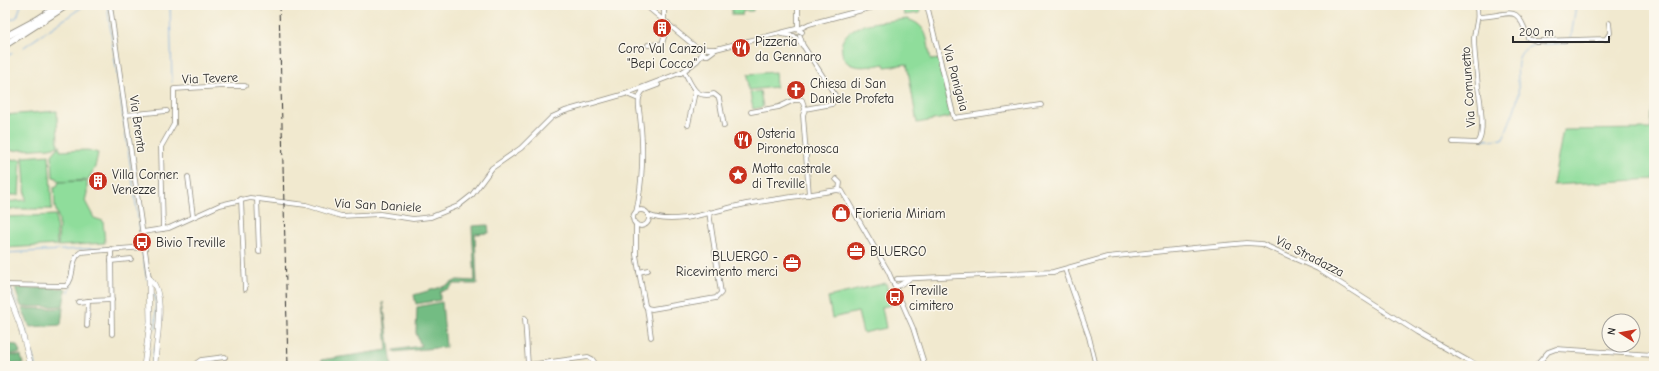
<svg xmlns="http://www.w3.org/2000/svg" width="1659" height="371" font-family="'Comic Neue',sans-serif">
<style>
.green{fill:#8fdd9b;stroke:#5d8463}
.forest{fill:#73bc83;stroke:#4f7457}
.lines{fill:none;stroke-linecap:round;stroke-linejoin:round}
.stream{stroke:#73a9e1;stroke-width:1}
.minor-casing{stroke:#8e8a7d;stroke-width:5.5}
.major-casing{stroke:#8e8a7d;stroke-width:6}
.highway-casing{stroke:#8e8a7d;stroke-width:8}
.minor{stroke:#fff;stroke-width:4}
.major{stroke:#fff;stroke-width:5}
.highway{stroke:#fff;stroke-width:6}
.rail{stroke:#2b2b2b;stroke-width:1;stroke-dasharray:6 3;stroke-linecap:butt}
.labels{text-anchor:middle;dominant-baseline:central;stroke-width:3;stroke-linejoin:round;paint-order:stroke}
.poi-label{font-size:13px;fill:#2b2b2b;stroke:#fbf7ec;text-anchor:start}
.street-label{font-size:13px;fill:#2b2b2b;stroke:#fbf7ec}
</style>
<rect width="100%" height="100%" fill="#fbf7ec"/>
<filter id="ink" filterUnits="userSpaceOnUse"><feTurbulence type="fractalNoise" baseFrequency=".025" numOctaves="2"/><feDisplacementMap in="SourceGraphic" scale="8" xChannelSelector="R" yChannelSelector="G"/><feConvolveMatrix kernelMatrix="1 2 1 2 8 2 1 2 1" color-interpolation-filters="sRGB"/></filter>
<filter id="wash" filterUnits="userSpaceOnUse"><feTurbulence type="fractalNoise" baseFrequency=".012" numOctaves="4" result="noise"/><feDisplacementMap in="SourceGraphic" scale="16" xChannelSelector="R" yChannelSelector="G"/><feGaussianBlur stdDeviation="0.9" result="paint"/><feColorMatrix in="noise" values="0 0 0 0 0 0 0 0 0 0 0 0 0 0 0 0 0 1.4 0 .05"/><feComposite in="paint" operator="in"/></filter>
<g filter="url(#wash)">
<rect width="100%" height="100%" fill="#f1e9cf"/>
<g class="green">
<path d="M732,5h21v6h-10l-1,4h-10z"/>
<path d="M902,5h17l1,8 -16,2z"/>
<path d="M907,19c22,6 20,22 24,41l8,-1 12,51 -1,7 -33,6 -10,-59 -22,3 -1,-3c-20,4 -46,8 -42,-22 9,-22 45,-20 65,-23z"/>
<path d="M775,72l1,15 -27,3 -1,-16z"/>
<path d="M760,91l3,16 -10,2 -3,-16z"/>
<path d="M1652,108h2v71l-101,6 10,-55 88,-1z"/>
<path d="M57,111l1,35 -9,2 -44,3v-36z"/>
<path d="M60,145v6l28,-1 10,3 -3,14 -7,13 -29,2 -2,-4 -4,-1 -1,-22z"/>
<path d="M49,155l3,54h-47v-7l21,-2 -3,-43z"/>
<path d="M21,159l-2,36h-14v-35z"/>
<path d="M87,181v12l-2,8 9,17 9,3 2,22 -47,3 1,-26 -4,-13 -1,-20 3,-1 2,-4z"/>
<path d="M56,215l1,30 -52,3v-31z"/>
<path d="M886,283l5,22 -9,2 4,21 -23,5 -5,-21 -26,6 -4,-21z"/>
</g>
<g class="forest">
<path d="M488,225l1,8 -14,1 2,50h-24l-3,4 -10,4v8l-24,4 -2,-9 31,-9 12,-6 18,1 -3,-55z"/>
<path d="M15,288h50l1,1 -3,17 -39,1 -3,-1z"/>
<path d="M383,302l9,64h-70l-1,-6 66,-10z"/>
<path d="M442,302l4,45 -52,5v-2l27,-4 -5,-13 1,-26z"/>
<path d="M63,308l-2,17 -31,2 -8,-18z"/>
<path d="M5,344l12,1 3,8 -3,1h-12z"/>
<path d="M5,355l16,1 2,8 -18,-1z"/>
</g>
<g class="lines">
<g class="stream">
<path d="M107,5l33,226"/>
<path d="M170,5l2,77"/>
<path d="M5,22l12,-5 4,-12"/>
<path d="M1571,38l5,-33"/>
<path d="M24,47l61,-42"/>
<path d="M5,57l8,-4"/>
<path d="M1483,140l20,-1c5,-14 13,-30 15,-44 2,-16 -7,-40 11,-48 12,-6 34,0 42,-6"/>
<path d="M142,249l5,30"/>
<path d="M5,253l119,-6"/>
<path d="M5,274l4,9"/>
<path d="M10,287l15,41"/>
<path d="M69,292l4,-13"/>
<path d="M153,293l3,6v30"/>
<path d="M26,330l9,36"/>
<path d="M1473,361l9,5"/>
<path d="M141,366v-1"/>
<path d="M152,366l2,-18"/>
</g>
</g>
</g>
<g filter="url(#ink)">
<g class="lines">
<defs>
<g id="minor">
<path d="M110,5l39,273"/>
<path d="M645,5l58,48"/>
<path d="M664,5v15"/>
<path d="M927,5l27,113 87,-13"/>
<path d="M1478,17c32,0 38,-17 50,21l8,3 70,-2 4,-6 -1,-10"/>
<path d="M798,29v-24"/>
<path d="M799,29l10,-5 72,-19"/>
<path d="M781,34l13,2"/>
<path d="M800,36l3,10"/>
<path d="M795,37l9,10 31,48 -3,9 -27,5"/>
<path d="M648,45l14,-1 6,-21"/>
<path d="M697,47l11,2h8l80,-20 6,3"/>
<path d="M703,52l2,3h3l8,-6"/>
<path d="M684,71c8,14 10,28 30,23l5,4 5,28"/>
<path d="M681,73l16,-12 6,-8"/>
<path d="M642,91l16,-6"/>
<path d="M629,95l7,3"/>
<path d="M805,109l-2,6 6,80"/>
<path d="M751,112l28,-5 15,-7h8l3,9"/>
<path d="M125,115l42,-4"/>
<path d="M688,125l7,-33"/>
<path d="M1453,142l24,1c9,-5 3,-46 1,-56 -1,-16 -4,-33 -4,-49 1,-12 6,-21 2,-33"/>
<path d="M188,177l5,39"/>
<path d="M836,179l4,4 -1,7"/>
<path d="M257,198l2,54"/>
<path d="M241,199l4,90"/>
<circle cx="641" cy="218" r="8"/>
<path d="M636,213c7,-33 8,-63 4,-96 -1,-10 -4,-20 4,-27"/>
<path d="M648,215c29,12 69,-6 98,-11 30,-5 61,-9 91,-14l5,1 46,80 25,57 12,38"/>
<path d="M636,224v31l9,50 2,3 5,1 64,-11 5,-5 -12,-81"/>
<path d="M163,229l-2,-82 13,-23v-35l49,-3h22"/>
<path d="M143,232l26,-4 51,-23 30,-7 56,7 35,11 39,-2 33,5 18,-2 27,-11 14,-11 20,-27 29,-20 31,-31 13,-6 60,-17 57,-22"/>
<path d="M111,249l1,85"/>
<path d="M111,261l20,-2"/>
<path d="M1065,269l24,68 7,29"/>
<path d="M639,272l9,-2"/>
<path d="M897,279l156,-7 54,-15 96,-10 43,-4 16,1 56,25 99,63 60,34"/>
<path d="M5,285l61,1c10,-9 3,-26 15,-34l64,-5"/>
<path d="M894,285l4,1 10,-6"/>
<path d="M78,302l10,-1"/>
<path d="M647,308l4,29"/>
<path d="M525,318l3,47 60,-8 4,2 5,7"/>
<path d="M87,326l1,-25 24,-1"/>
<path d="M188,366l6,-1 7,-5 24,-3"/>
<path d="M1536,366l12,-14 8,-3 98,6"/>
</g>
<g id="major">
<path d="M149,278c19,15 6,66 6,88"/>
<path d="M5,285l15,40 11,41"/>
<path d="M144,366l6,-44 -1,-44"/>
</g>
<g id="highway">
<path d="M5,37l32,-17 23,-15"/>
<path d="M5,45l62,-40"/>
</g>
</defs>
<use href="#minor" class="minor-casing"/>
<use href="#major" class="major-casing"/>
<use href="#highway" class="highway-casing"/>
<use href="#minor" class="minor"/>
<use href="#major" class="major"/>
<use href="#highway" class="highway"/>
<path class="rail" d="M279,5l9,361"/>
</g>
</g>
<defs>
<symbol id="building-disc" viewBox="-11 -11 22 22"><circle r="9.5" fill="#c8321e" stroke="#fbf7ec"/><path d="M-4-6H4V6H1V3H-1V6H-4ZM-2.5-4.3h1.7v1.8h-1.7ZM.8-4.3h1.7v1.8H.8ZM-2.5-1h1.7V.8h-1.7ZM.8-1h1.7V.8H.8Z" fill="#fff"/></symbol>
<symbol id="restaurant-disc" viewBox="-11 -11 22 22"><circle r="9.5" fill="#c8321e" stroke="#fbf7ec"/><path d="M-5-6h1v4h1v-4h1v4h1v-4h1v5L-1.5 .5V6h-2V.5L-5-1ZM5-6V6H3V1.5H1.5Q1.5-4 5-6Z" fill="#fff"/></symbol>
<symbol id="church-disc" viewBox="-11 -11 22 22"><circle r="9.5" fill="#c8321e" stroke="#fbf7ec"/><path d="M-1.2-6h2.4v3.5h3.3v2.4h-3.3V6h-2.4V-.1h-3.3v-2.4h3.3Z" fill="#fff"/></symbol>
<symbol id="sight-disc" viewBox="-11 -11 22 22"><circle r="9.5" fill="#c8321e" stroke="#fbf7ec"/><path d="M0-6L1.8-2.2L6-1.7L2.9 1.2L3.7 5.4L0 3.3L-3.7 5.4L-2.9 1.2L-6-1.7L-1.8-2.2Z" fill="#fff"/></symbol>
<symbol id="shop-disc" viewBox="-11 -11 22 22"><circle r="9.5" fill="#c8321e" stroke="#fbf7ec"/><path d="M-5-2.5h2.3a2.7 3.5 0 0 1 5.4 0H5L5.5 6h-11ZM-1.5-2.5h3a1.5 2.3 0 0 0-3 0Z" fill="#fff"/></symbol>
<symbol id="bus-disc" viewBox="-11 -11 22 22"><circle r="9.5" fill="#c8321e" stroke="#fbf7ec"/><path d="M-5-6H5V4H4V6H2V4H-2V6H-4V4H-5ZM-3.5-4V0h7V-4ZM-3.5 1.2v1.5H-2V1.2ZM2 1.2v1.5H3.5V1.2Z" fill="#fff"/></symbol>
<symbol id="office-disc" viewBox="-11 -11 22 22"><circle r="9.5" fill="#c8321e" stroke="#fbf7ec"/><path d="M-6-3h4V-5.5h4V-3h4V5H-6ZM-1-4.5V-3h2v-1.5ZM-6 0V1H6V0Z" fill="#fff"/></symbol>
</defs>
<g fill-rule="evenodd">
<use href="#building-disc" x="651" y="17" width="22" height="22"/>
<use href="#restaurant-disc" x="730" y="37" width="22" height="22"/>
<use href="#church-disc" x="785" y="79" width="22" height="22"/>
<use href="#restaurant-disc" x="732" y="129" width="22" height="22"/>
<use href="#sight-disc" x="727" y="164" width="22" height="22"/>
<use href="#building-disc" x="87" y="170" width="22" height="22"/>
<use href="#shop-disc" x="830" y="202" width="22" height="22"/>
<use href="#bus-disc" x="131" y="231" width="22" height="22"/>
<use href="#office-disc" x="845" y="240" width="22" height="22"/>
<use href="#office-disc" x="781" y="252" width="22" height="22"/>
<use href="#bus-disc" x="884" y="286" width="22" height="22"/>
</g>
<g class="labels">
<g class="poi-label">
<text x="755" y="41">Pizzeria<tspan x="755" dy="15">da Gennaro</tspan></text>
<text x="662" y="48" text-anchor="middle">Coro Val Canzoi<tspan x="662" dy="15">"Bepi Cocco"</tspan></text>
<text x="810" y="83">Chiesa di San<tspan x="810" dy="15">Daniele Profeta</tspan></text>
<text x="757" y="133">Osteria<tspan x="757" dy="15">Pironetomosca</tspan></text>
<text x="752" y="168">Motta castrale<tspan x="752" dy="15">di Treville</tspan></text>
<text x="112" y="174">Villa Corner.<tspan x="112" dy="15">Venezze</tspan></text>
<text x="855" y="213">Fiorieria Miriam</text>
<text x="156" y="242">Bivio Treville</text>
<text x="870" y="251">BLUERGO</text>
<text x="778" y="256" text-anchor="end">BLUERGO -<tspan x="778" dy="15">Ricevimento merci</tspan></text>
<text x="909" y="290">Treville<tspan x="909" dy="15">cimitero</tspan></text>
</g>
<g class="street-label">
<text transform="translate(210 78) rotate(-2)">Via Tevere</text>
<text transform="translate(956 78) rotate(75)">Via Panigaia</text>
<text transform="translate(1468 87) rotate(-94)">Via Comunetto</text>
<text transform="translate(138 124) rotate(82)">Via Brenta</text>
<text transform="translate(378 205) rotate(3)">Via San Daniele</text>
<text transform="translate(1310 256) rotate(27)">Via Stradazza</text>
</g>
</g>
<rect width="1659" height="371" fill="none" stroke="#fbf7ec" stroke-width="20"/>
<g transform="translate(1621 333) rotate(281)"><circle r="19" fill="#fbf7ec" stroke="#a8a59f"/>
<path d="M0-3L7 15L0 10L-7 15Z" fill="#c8321e"/>
<text y="-6" font-size="11" font-weight="bold" text-anchor="middle" fill="#2b2b2b">N</text>
</g>
<path d="M1513 36v6h96v-6" fill="none" stroke="#2b2b2b" stroke-width="2"/>
<text x="1519" y="36" font-size="12" fill="#2b2b2b" stroke="#fbf7ec" stroke-width="3" paint-order="stroke">200 m</text>
</svg>
